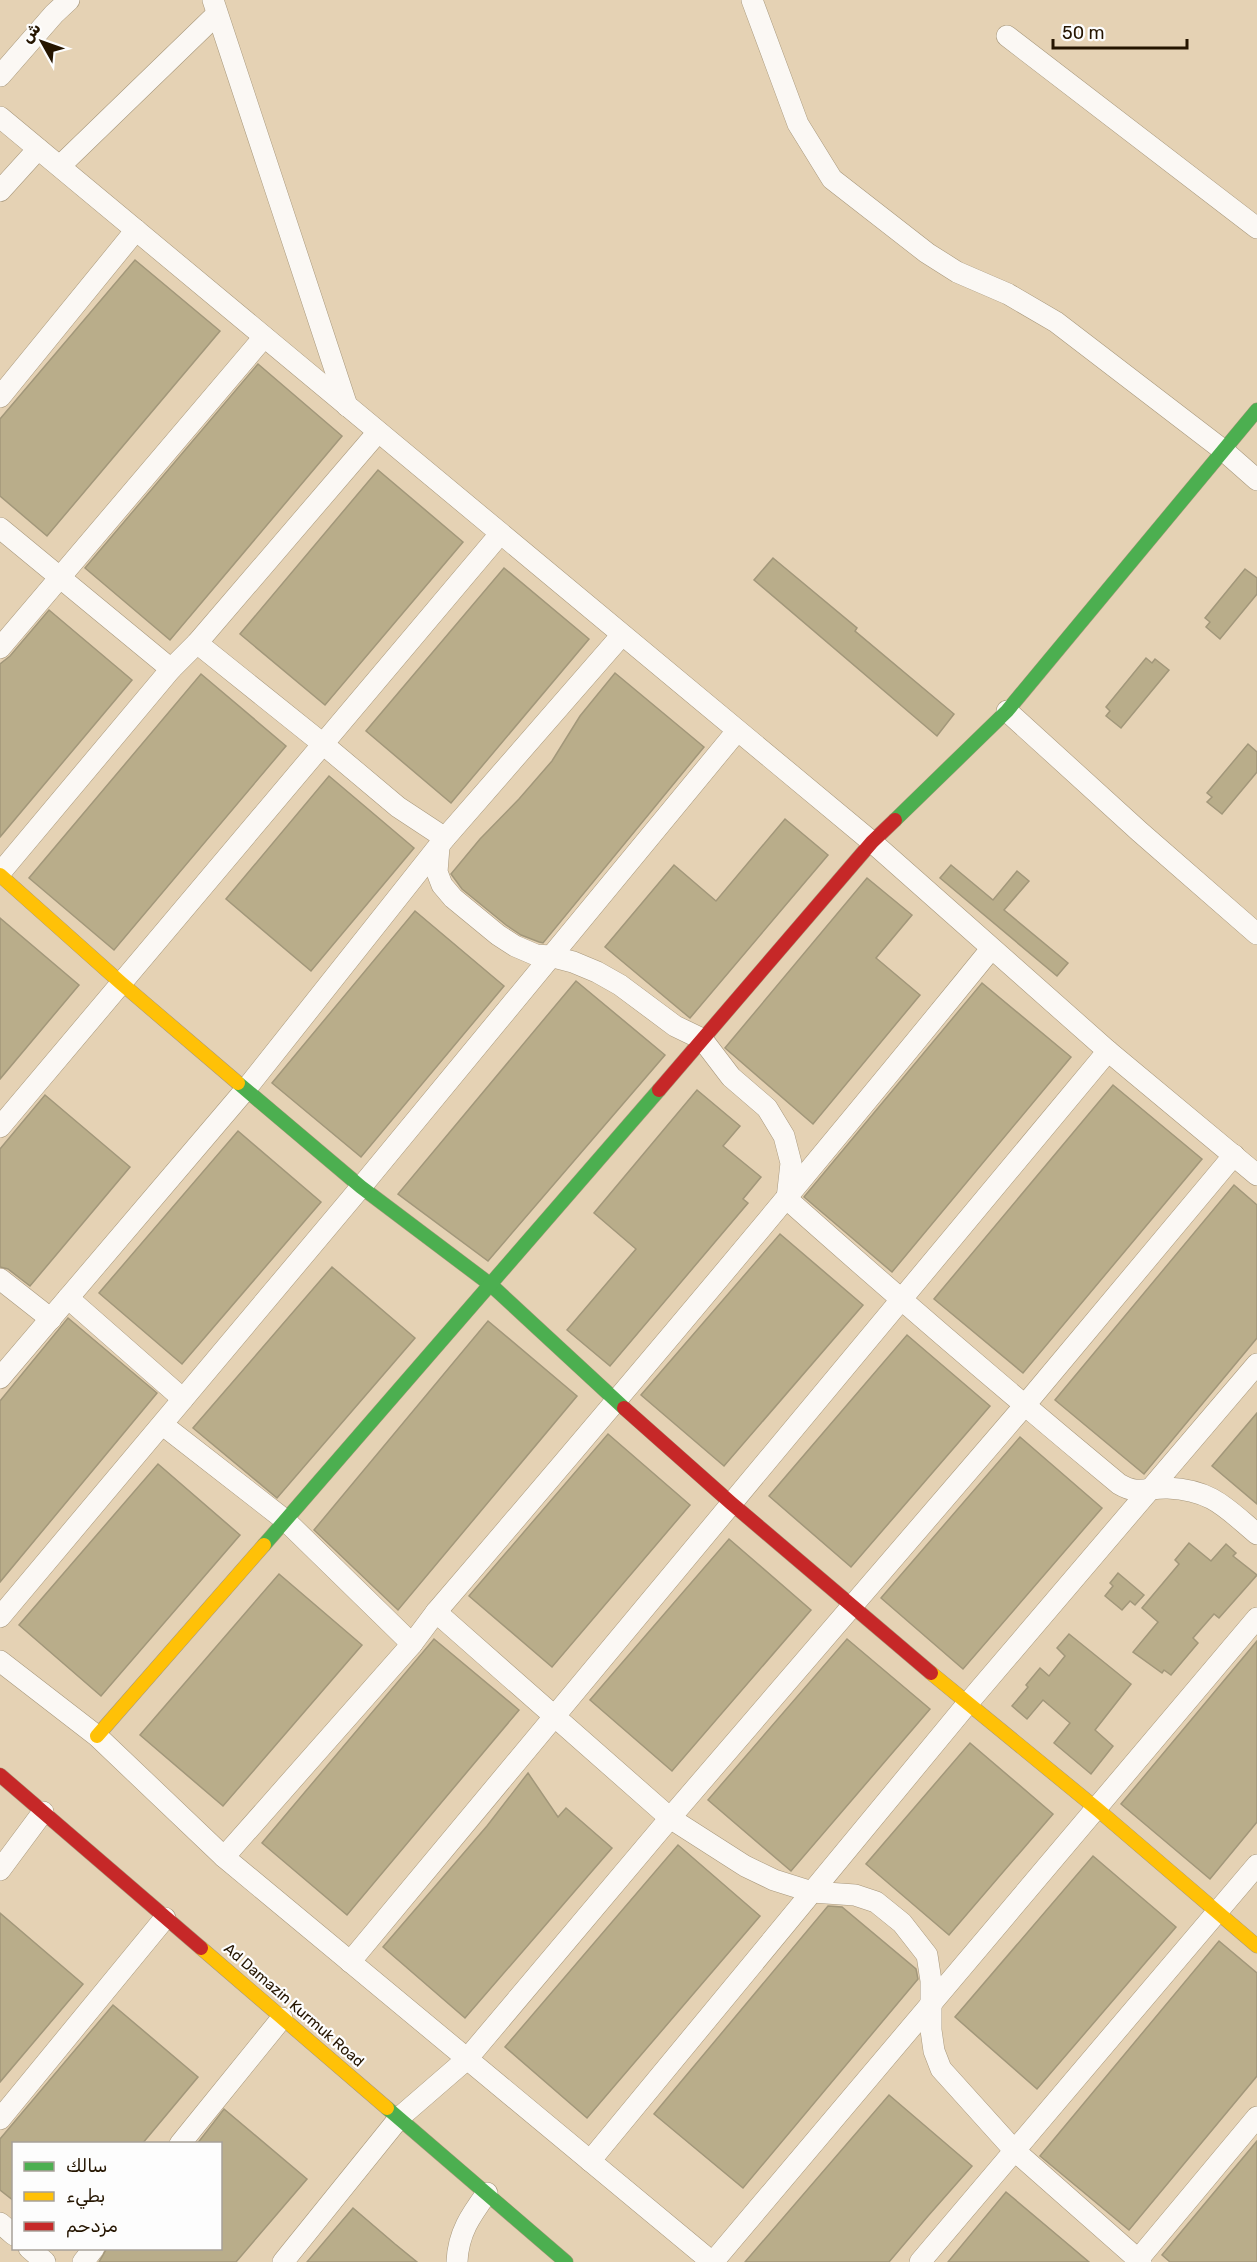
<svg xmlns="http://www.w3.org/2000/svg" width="1257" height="2262" font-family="Rubik,'Noto Naskh Arabic',sans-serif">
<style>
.building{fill:#b9ad8a;stroke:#a2977a;stroke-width:1.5}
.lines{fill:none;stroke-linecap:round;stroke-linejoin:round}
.street-casing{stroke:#a8987c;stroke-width:22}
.fast-casing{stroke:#a8987c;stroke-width:15}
.slow-casing{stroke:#a8987c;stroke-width:15}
.jam-casing{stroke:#a8987c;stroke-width:15}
.street{stroke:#fbf8f4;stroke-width:21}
.fast{stroke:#4caf50;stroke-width:14}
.slow{stroke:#ffc107;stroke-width:14}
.jam{stroke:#c62828;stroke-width:14}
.labels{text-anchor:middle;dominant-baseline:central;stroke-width:4.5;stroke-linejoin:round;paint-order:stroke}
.street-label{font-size:15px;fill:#251500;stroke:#fdfdfd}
</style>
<rect width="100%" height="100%" fill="#e5d2b4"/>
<g class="building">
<path d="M135,260l85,71 -173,205 -47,-40v-77z"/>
<path d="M258,364l84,72 -172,204 -85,-72z"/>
<path d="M378,470l85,72 -138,163 -85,-71z"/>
<path d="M773,558l84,70 -2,3 99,83 -17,22 -183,-156z"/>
<path d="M504,568l85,71 -138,164 -85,-72z"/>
<path d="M1245,569l12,9v16l-37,45 -14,-12 4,-5 -5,-4z"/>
<path d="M49,610l83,70 -132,157v-173l10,-8z"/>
<path d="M1146,658l6,5 3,-4 14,11 -48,58 -15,-12 4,-5 -4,-4z"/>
<path d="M615,673l89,74 -161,196 -4,-1 -18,-7 -15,-10 -44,-36 -11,-15 29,-35 39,-40 33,-38 28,-45z"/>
<path d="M201,674l85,72 -172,204 -85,-72z"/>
<path d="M1248,744l9,8v20l-35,42 -15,-12 5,-5 -5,-4z"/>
<path d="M329,776l85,72 -103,123 -85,-72z"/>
<path d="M785,819l43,36 -138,163 -85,-71 69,-82 42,36z"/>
<path d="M951,865l42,35 24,-29 12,10 -25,29 64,53 -11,13 -117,-98z"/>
<path d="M867,878l45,37 -36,43 44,37 -107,129 -88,-76z"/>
<path d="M415,911l89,75 -143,171 -89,-74z"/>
<path d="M0,918l79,67 -79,94z"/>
<path d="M576,981l89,74 -177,206 -90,-67z"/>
<path d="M982,983l89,74 -179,215 -88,-75z"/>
<path d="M1113,1085l89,74 -179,214 -89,-74z"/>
<path d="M697,1090l43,36 -17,20 38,31 -18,22 5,4 -138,163 -43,-36 69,-81 -42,-36z"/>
<path d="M45,1095l85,72 -100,119 -22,-17 -8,-2v-118z"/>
<path d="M238,1131l83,71 -139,162 -83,-71z"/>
<path d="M1234,1185l23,20v133l-113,136 -89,-74z"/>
<path d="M780,1234l83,71 -139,161 -83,-71z"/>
<path d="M332,1267l83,71 -138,160 -84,-70z"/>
<path d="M68,1318l89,75 -157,189v-181z"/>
<path d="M488,1321l89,75 -179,214 -84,-80z"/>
<path d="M907,1335l83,71 -139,161 -82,-71z"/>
<path d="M1257,1413v91l-45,-38z"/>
<path d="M608,1434l82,71 -138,162 -83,-71z"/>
<path d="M1020,1437l82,71 -139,161 -82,-71z"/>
<path d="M158,1464l82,71 -139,161 -82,-71z"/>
<path d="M729,1539l82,71 -139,161 -82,-71z"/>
<path d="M1189,1543l22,18 15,-17 10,9 -3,3 24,19 -38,43 -5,-4 -21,24 5,5 -27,32 -7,-5 -2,3 -29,-21 25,-30 -16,-14 37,-44 -4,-4z"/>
<path d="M1118,1573l26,22 -9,10 -5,-4 -8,9 -17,-14 8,-10 -3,-3z"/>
<path d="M279,1574l83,71 -139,161 -83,-71z"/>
<path d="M1069,1634l62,50 -36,46 18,16 -22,28 -37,-31 16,-20 -27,-23 -16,19 -15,-13 16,-19 -2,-2 14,-17 9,8 16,-20 -8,-8z"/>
<path d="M434,1639l85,71 -172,205 -85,-72z"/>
<path d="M847,1639l83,70 -139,162 -83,-71z"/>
<path d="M1257,1641v181l-47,57 -89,-75z"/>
<path d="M970,1743l83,71 -104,121 -83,-71z"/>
<path d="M528,1773l30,44 8,-9 46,40 -147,170 -82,-71 104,-121z"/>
<path d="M678,1845l82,71 -173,202 -82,-71z"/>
<path d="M1093,1856l83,71 -139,162 -82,-72z"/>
<path d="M828,1906l14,1 74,62 2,10 -175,209 -89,-74z"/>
<path d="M0,1913l83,71 -83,98z"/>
<path d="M1219,1941l38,32v103l-128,154 -89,-74z"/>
<path d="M113,2005l85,72 -56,67h-128v57l-14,-11v-51z"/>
<path d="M889,2095l83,71 -44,50 -39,46h-144z"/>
<path d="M224,2109l83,70 -71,83h-137l8,-14h113v-104h-23z"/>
<path d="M1257,2141v121h-87l-8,-7z"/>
<path d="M1006,2192l57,48 26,22h-141z"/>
<path d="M353,2208l42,36 22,18h-110z"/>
</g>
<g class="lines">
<defs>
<g id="street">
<path d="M213,0l134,406"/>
<path d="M752,0l46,124 34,55 95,74 30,19 51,22 48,28 167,128 34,30"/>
<path d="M1007,36l250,192"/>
<path d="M0,76l54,-62 15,-14"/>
<path d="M0,117l872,725 236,209 149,124"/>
<path d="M60,166l157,-152"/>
<path d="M0,191l38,-42"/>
<path d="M0,397l136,-167"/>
<path d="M0,528l171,141"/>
<path d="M197,643l126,101 75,63 47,31"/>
<path d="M0,648l264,-311"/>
<path d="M1007,711l133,121 117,102"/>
<path d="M439,847l-2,25 5,13 11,13 45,37 17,11 21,9 14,1 23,6 24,10 23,13 55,41 27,13 29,38 36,31 17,28 7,27 -4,36c109,97 220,192 332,285 20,12 29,3 49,4 44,2 58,20 89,46"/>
<path d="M0,873l171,-204 26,-26 181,-211"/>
<path d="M0,1127l500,-593"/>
<path d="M0,1279l51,40"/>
<path d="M68,1298l115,101"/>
<path d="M0,1378l246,-289 199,-251 176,-202"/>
<path d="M163,1425l122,95 127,124"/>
<path d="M436,1612l234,206 75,48 29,14 38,12 43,3 21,7 26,21 25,32 4,26v49l3,21 7,18 73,81 127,112"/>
<path d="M0,1617l361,-430 376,-456"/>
<path d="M0,1661l97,75 127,121 488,405"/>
<path d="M224,1857l188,-213 24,-32c188,-219 373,-439 555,-663"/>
<path d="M0,1870l43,-58"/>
<path d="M350,1962l758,-911"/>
<path d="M0,2119l165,-201"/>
<path d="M180,2144l102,-126"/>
<path d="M590,2161l378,-458 289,-339"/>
<path d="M0,2223l14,12"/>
<path d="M29,2248l16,14"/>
<path d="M83,2262l11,-14"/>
<path d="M283,2262l117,-145 67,-58 203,-241 355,-413 209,-250"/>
<path d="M457,2262c1,-29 14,-47 30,-69"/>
<path d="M713,2262l544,-644"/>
<path d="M920,2262l337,-397"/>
<path d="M1136,2262l121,-145"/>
</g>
<g id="fast">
<path d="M895,820l112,-109 250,-301"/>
<path d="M238,1083l123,104 130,98 133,123"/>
<path d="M264,1545l395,-455"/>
<path d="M387,2108l179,154"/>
</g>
<g id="slow">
<path d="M0,875l121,108 117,100"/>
<path d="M931,1673l166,136 160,137"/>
<path d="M97,1736l167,-191"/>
<path d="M201,1948l186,160"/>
</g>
<g id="jam">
<path d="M659,1090l213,-248 23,-22"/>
<path d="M624,1408l107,95 200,170"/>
<path d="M0,1775l201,173"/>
</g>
</defs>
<use href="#street" class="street-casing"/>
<use href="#fast" class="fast-casing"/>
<use href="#slow" class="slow-casing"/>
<use href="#jam" class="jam-casing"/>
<use href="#street" class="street"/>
<use href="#fast" class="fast"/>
<use href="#slow" class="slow"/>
<use href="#jam" class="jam"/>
</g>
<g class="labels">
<g class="street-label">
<text transform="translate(294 2005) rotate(41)">Ad Damazin Kurmuk Road</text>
</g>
</g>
<rect x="12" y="2142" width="210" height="108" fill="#fdfdfd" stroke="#a7a098" stroke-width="1.5"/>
<rect x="24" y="2162" width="30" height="9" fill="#4caf50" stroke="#a7a098" stroke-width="1.5"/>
<text x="66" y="2172" font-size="18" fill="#251500">سالك</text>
<rect x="24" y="2192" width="30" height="9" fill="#ffc107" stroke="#a7a098" stroke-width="1.5"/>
<text x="66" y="2202" font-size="18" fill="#251500">بطيء</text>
<rect x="24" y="2222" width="30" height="9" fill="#c62828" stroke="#a7a098" stroke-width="1.5"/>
<text x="66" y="2232" font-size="18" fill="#251500">مزدحم</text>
<g transform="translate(42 42) rotate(310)" stroke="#fdfdfd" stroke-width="4.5" paint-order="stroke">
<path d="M0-4.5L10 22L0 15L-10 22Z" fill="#251500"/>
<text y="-9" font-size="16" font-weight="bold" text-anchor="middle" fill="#251500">ش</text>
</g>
<path d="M1053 39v9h134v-9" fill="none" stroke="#251500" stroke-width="3"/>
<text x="1062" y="39" font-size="18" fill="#251500" stroke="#fdfdfd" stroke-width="4.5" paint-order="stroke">50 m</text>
</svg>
